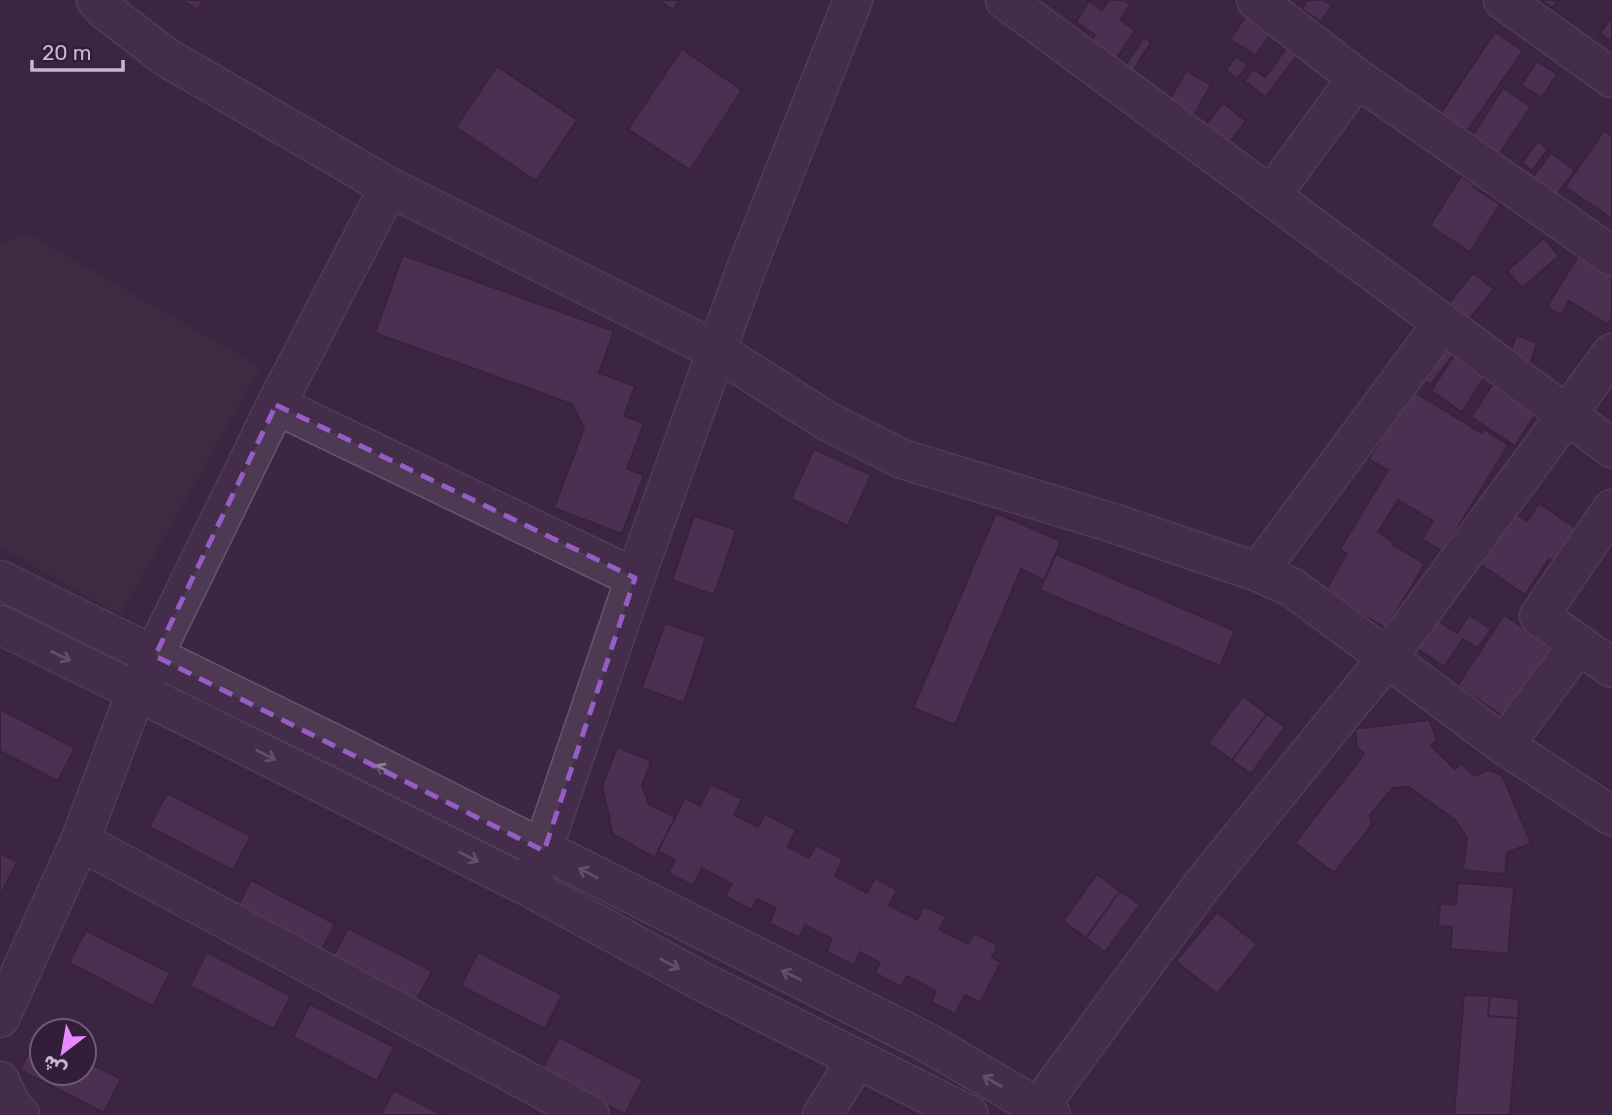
<svg xmlns="http://www.w3.org/2000/svg" width="1612" height="1115" font-family="Rubik,'Noto Naskh Arabic',sans-serif">
<style>
.medical{fill:#44323e}
.building{fill:#5c4164;stroke:#35203b;stroke-width:2}
.lines{fill:none;stroke-linecap:round;stroke-linejoin:round}
.minor-casing{stroke:#69556e;stroke-width:41}
.minor{stroke:#4e3953;stroke-width:38}
.oneway{stroke:#927e96}
.marked{fill:none;stroke:#965dc4;stroke-width:5;stroke-dasharray:14 9;stroke-linejoin:round}
</style>
<rect width="100%" height="100%" fill="#3d2544"/>
<path class="medical" d="M27,233l234,134 -141,248 -120,-68v-304z"/>
<g class="building">
<path d="M182,0h22l-7,10z"/>
<path d="M658,0h22l-7,10z"/>
<path d="M1109,0h15l6,4 -10,16 15,10 -20,31 -25,-17 5,-9 -19,-13 13,-21 13,9z"/>
<path d="M1307,0h16l9,5 -11,17 -19,-13z"/>
<path d="M1541,0h17l-6,8z"/>
<path d="M1247,14l25,17 -16,25 -26,-17z"/>
<path d="M1612,17v25l-12,-9z"/>
<path d="M1495,32l28,19 -61,87 -26,-18z"/>
<path d="M1144,37l7,5 -18,29 -8,-5z"/>
<path d="M1288,46l10,8 -32,43 -22,-16 9,-12 12,8z"/>
<path d="M682,49l60,41 -52,80 -62,-41z"/>
<path d="M1236,56l12,9 -11,14 -11,-9z"/>
<path d="M1537,61l20,13 -15,24 -21,-13z"/>
<path d="M497,66l80,54 -41,61 -80,-54z"/>
<path d="M1186,71l25,14 -17,30 -25,-14z"/>
<path d="M1503,88l28,18 -36,55 -27,-18z"/>
<path d="M1223,103l23,18 -21,27 -23,-18z"/>
<path d="M1604,131l8,5v83l-47,-32z"/>
<path d="M1538,141l10,8 -16,22 -10,-8z"/>
<path d="M1551,153l24,17 -23,31 -24,-17z"/>
<path d="M1461,176l14,9 -2,2 27,17 -30,48 -40,-26z"/>
<path d="M1544,238l15,18 -37,32 -15,-17z"/>
<path d="M1579,254l33,20v43l-4,8 -39,-24 -8,14 -14,-8z"/>
<path d="M403,255l211,76 -15,42 36,13 -11,30 20,7 -17,46 17,6 -22,59 -68,-26 30,-80 -12,-24 -197,-71z"/>
<path d="M1473,273l21,16 -25,31 -21,-16z"/>
<path d="M1516,335l21,8 -7,21 -21,-8z"/>
<path d="M1442,344l12,10 -24,31 -12,-10z"/>
<path d="M1456,352l31,21 -25,39 -31,-21z"/>
<path d="M1493,384l44,28 -22,34 -44,-29z"/>
<path d="M1411,390l71,43 2,-4 24,16 -65,107 -21,-13 11,-18 -35,-21 -20,32 15,10 -1,2 33,20 -39,64 -62,-35 23,-39 -7,-5 48,-79 -19,-11z"/>
<path d="M814,449l57,26 -23,51 -57,-27z"/>
<path d="M1539,503l41,28 -22,34 -9,-6 -24,36 -45,-31 35,-51 12,8z"/>
<path d="M996,513l65,28 -17,39 -23,-11 -66,156 -42,-17z"/>
<path d="M694,516l42,14 -22,65 -42,-15z"/>
<path d="M1056,554l179,77 -15,35 -180,-76z"/>
<path d="M1469,615l22,14 -13,19 -15,-9 -19,28 -32,-22 19,-29 26,17z"/>
<path d="M1504,615l50,33 -47,71 -50,-33z"/>
<path d="M665,623l41,14 -22,66 -42,-15z"/>
<path d="M1243,696l42,31 -34,47 -43,-31z"/>
<path d="M1243,696l24,18 -35,46 -24,-17z"/>
<path d="M0,709l75,39 -17,33 -58,-30z"/>
<path d="M1429,720l8,20 -6,6 24,23 6,-6 13,13 14,-6 14,5 29,68 -24,10 -2,21 -42,-4 4,-32 -12,-18 -46,-33 -16,1 -23,27 2,9 -38,49 -39,-30 69,-89 -7,-6 -2,-19z"/>
<path d="M617,747l34,14 -9,25 7,18 27,13 -21,41 -42,-24 -11,-48z"/>
<path d="M711,784l31,15 -8,16 24,12 7,-13 31,16 -8,17 21,11 7,-13 27,14 -8,17 32,17 8,-15 22,12 -8,15 28,15 7,-14 22,11 -7,12 29,15 6,-11 24,12 -6,13 9,4 -21,41 -15,-8 -10,19 -24,-12 5,-11 -29,-15 -6,11 -26,-14 5,-10 -20,-11 -6,14 -28,-15 6,-12 -27,-14 -6,13 -30,-15 7,-15 -19,-9 -6,11 -26,-14 7,-12 -30,-16 -9,18 -25,-13 7,-13 -17,-9 27,-53 15,8z"/>
<path d="M167,793l84,43 -18,34 -84,-43z"/>
<path d="M0,853l17,9 -17,34z"/>
<path d="M1097,874l43,31 -35,47 -42,-31z"/>
<path d="M1097,874l23,17 -34,47 -23,-17z"/>
<path d="M251,880l84,44 -17,33 -84,-43z"/>
<path d="M1458,883l56,4 -6,67 -57,-5 1,-22 -14,-1 2,-23 16,2z"/>
<path d="M1217,912l40,32 -40,50 -41,-33z"/>
<path d="M348,928l84,43 -18,34 -84,-43z"/>
<path d="M86,930l84,43 -17,33 -84,-43z"/>
<path d="M207,952l84,44 -17,33 -84,-43z"/>
<path d="M478,952l84,43 -17,34 -84,-43z"/>
<path d="M1464,995l26,1 -2,19 30,3 -8,97h-56z"/>
<path d="M1490,996l29,3 -1,19 -30,-2z"/>
<path d="M310,1004l84,43 -17,34 -84,-44z"/>
<path d="M37,1036l5,2v35h42v-13l37,19 -17,34 -84,-43z"/>
<path d="M559,1037l84,43 -18,34 -84,-43z"/>
<path d="M394,1090l49,25h-62z"/>
</g>
<g class="lines">
<defs>
<g id="minor">
<path d="M96,0l10,11 60,46 223,130 328,164 110,70 75,38 211,64 145,49 35,16 211,157 108,71"/>
<path d="M1005,0l607,448"/>
<path d="M1256,0l101,78 255,178"/>
<path d="M1503,0l109,78"/>
<path d="M1271,196l86,-118"/>
<path d="M276,405l359,173"/>
<path d="M1612,509l-73,107 73,52"/>
<path d="M1258,572l185,-249"/>
<path d="M0,580l340,167 588,296 123,72"/>
<path d="M0,625l199,97 330,165 176,96 264,132"/>
<path d="M1504,745l75,-101"/>
<path d="M80,841l510,274"/>
<path d="M535,872l100,-294 111,-309 107,-269"/>
<path d="M0,1018l80,-177 56,-149 140,-287 113,-218"/>
<path d="M0,1081l10,22 10,12"/>
<path d="M822,1115l35,-56"/>
<path d="M1033,1115l170,-231 185,-227 224,-304"/>
</g>
</defs>
<use href="#minor" class="minor-casing"/>
<use href="#minor" class="minor"/>
</g>
<defs><path id="oneway-shaft" d="M-6 0H5M1.5-3L5.5 0L1.5 3" fill="none" stroke-width="1.6" stroke-linecap="round" stroke-linejoin="round" transform="scale(1.75)"/></defs>
<g class="oneway">
<use href="#oneway-shaft" transform="translate(61 656) rotate(26)"/>
<use href="#oneway-shaft" transform="translate(266 755) rotate(27)"/>
<use href="#oneway-shaft" transform="translate(385 770) rotate(-153)"/>
<use href="#oneway-shaft" transform="translate(469 857) rotate(27)"/>
<use href="#oneway-shaft" transform="translate(588 873) rotate(-153)"/>
<use href="#oneway-shaft" transform="translate(670 964) rotate(29)"/>
<use href="#oneway-shaft" transform="translate(791 975) rotate(-154)"/>
<use href="#oneway-shaft" transform="translate(992 1081) rotate(-150)"/>
</g>
<path d="M0 0H1612V1115H0ZM276,405l359,173 -91,273 -389,-195z" fill="#3d2544" fill-opacity=".55" fill-rule="evenodd"/>
<path class="marked" d="M276,405l359,173 -91,273 -389,-195z"/>
<g transform="translate(63 1052) rotate(211)"><circle r="33" fill="#331e39" stroke="#6f5b74" stroke-width="2"/>
<path d="M0-5L12 26L0 18L-12 26Z" fill="#e88aff"/>
<text y="-10" font-size="19" font-weight="bold" text-anchor="middle" fill="#c9b7cd">ش</text>
</g>
<path d="M32 60v10h91v-10" fill="none" stroke="#c9b7cd" stroke-width="3.5"/>
<text x="42" y="60" font-size="21" fill="#c9b7cd" stroke="#331e39" stroke-width="5" paint-order="stroke">20 m</text>
</svg>
